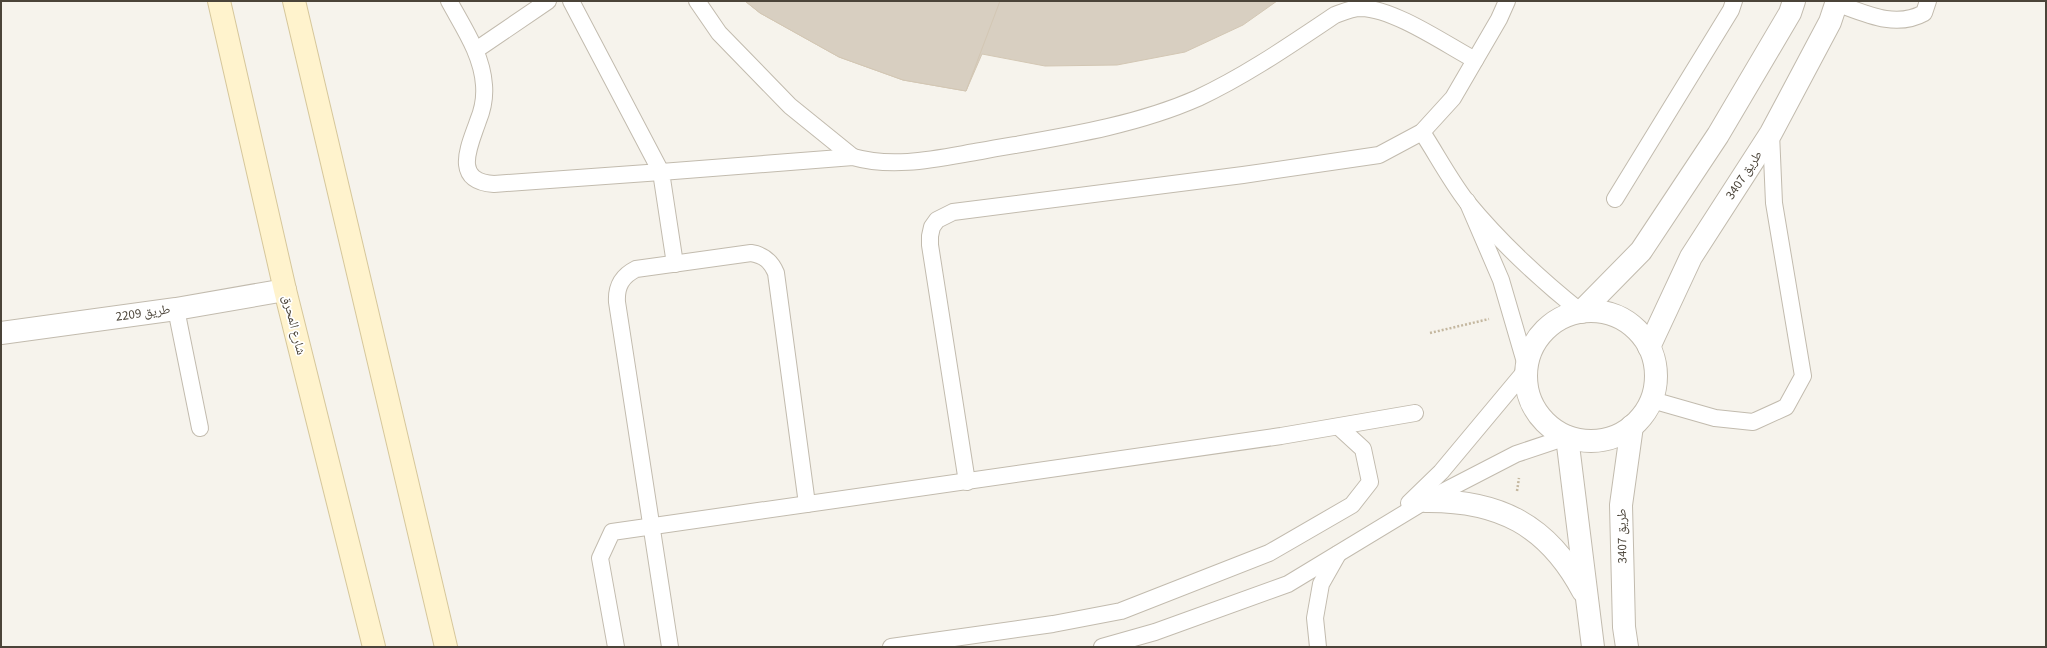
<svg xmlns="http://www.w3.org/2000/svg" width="2047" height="648" font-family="'Source Sans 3','Noto Naskh Arabic',sans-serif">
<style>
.building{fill:#d8cfc1;stroke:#d3c7b4}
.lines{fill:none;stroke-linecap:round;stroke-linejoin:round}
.lane-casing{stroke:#c2bbae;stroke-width:18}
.street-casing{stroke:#c2bbae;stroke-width:24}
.secondary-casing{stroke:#d6c79b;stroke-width:24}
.path{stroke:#c4b79f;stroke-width:2.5;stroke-dasharray:2 2;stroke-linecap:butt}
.lane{stroke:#fff;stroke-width:16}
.street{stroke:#fff;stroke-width:22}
.secondary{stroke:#fff3cd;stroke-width:22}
.labels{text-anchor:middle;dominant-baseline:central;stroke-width:3.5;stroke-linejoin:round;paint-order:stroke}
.street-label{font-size:13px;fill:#4b4439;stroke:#fff}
</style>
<rect width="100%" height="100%" fill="#f6f3ec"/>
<g class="building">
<path d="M745,1h532l-34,24 -58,27 -68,13 -72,1 -63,-12 -16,37 -63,-11 -64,-23 -79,-44z"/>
<path d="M745,1h255l-34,90 -63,-11 -64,-23 -79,-44z"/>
</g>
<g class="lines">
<defs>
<g id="lane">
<path d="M449,1c14,26 33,53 35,84 1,12 -1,24 -6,36 -8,24 -27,60 16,63l167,-12 -90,-171"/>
<path d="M697,1l22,32 71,73 63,51"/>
<path d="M1836,3c28,10 59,26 88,10l4,-12"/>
<path d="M476,50l72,-49"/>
<path d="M1422,132c15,23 28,48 45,70 33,40 74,78 114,110"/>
<path d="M1615,199l116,-189 3,-9"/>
<path d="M675,264l-14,-92 192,-15c42,12 86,1 128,-6 72,-13 149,-23 217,-53 49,-23 92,-53 137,-83 8,-3 17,-7 26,-7 34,1 84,36 114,52"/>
<path d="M176,309l24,119"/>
<path d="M1652,400l63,18 38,4 33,-15 17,-31 -29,-173 -3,-70"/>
<path d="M967,482l-37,-237v-9l2,-9 5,-7 16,-8 290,-37 136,-20 43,-23 31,-34 46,-79 8,-18"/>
<path d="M1409,503l32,-31 86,-103 -26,-89 -34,-79"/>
<path d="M616,647l-16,-89 12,-26 669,-96 134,-23"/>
<path d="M670,647l-53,-345c-1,-16 5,-26 19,-33l115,-16c13,2 20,8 25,20l31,231"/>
<path d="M891,647l162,-23 68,-13 148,-58 83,-48 18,-23 -7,-33 -24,-22"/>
<path d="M1102,647l53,-15 133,-48 137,-83 91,-47 51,-17"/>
<path d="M1318,647l-3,-29 6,-34 17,-30"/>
</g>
<g id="street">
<circle cx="1591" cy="376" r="65"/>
<path d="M1581,312l60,-61 77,-116 72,-122 4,-12"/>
<path d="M1,333l175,-24 109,-19"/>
<path d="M1649,347l42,-90 80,-124 59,-111 7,-21"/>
<path d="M1567,437l26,210"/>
<path d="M1425,501c74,-1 123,24 158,90"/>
<path d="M1627,647l-3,-20 -3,-122 11,-79"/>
</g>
<g id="secondary">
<path d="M219,1l66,289 89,357"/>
<path d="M294,1l152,646"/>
</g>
</defs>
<use href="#lane" class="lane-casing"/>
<use href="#street" class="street-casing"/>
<use href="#secondary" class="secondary-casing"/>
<g class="path">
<path d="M1430,333l59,-14"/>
<path d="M1517,491l2,-13"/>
</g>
<use href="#lane" class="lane"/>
<use href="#street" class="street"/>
<use href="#secondary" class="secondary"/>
</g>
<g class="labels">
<g class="street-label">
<text transform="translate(1744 175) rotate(-57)">طريق 3407</text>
<text transform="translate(143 313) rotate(-8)">طريق 2209</text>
<text transform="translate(294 325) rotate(76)">شارع المحرق</text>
<text transform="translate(1622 536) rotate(-91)">طريق 3407</text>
</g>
</g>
<rect width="2047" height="648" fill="none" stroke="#4b4439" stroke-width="4"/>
</svg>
